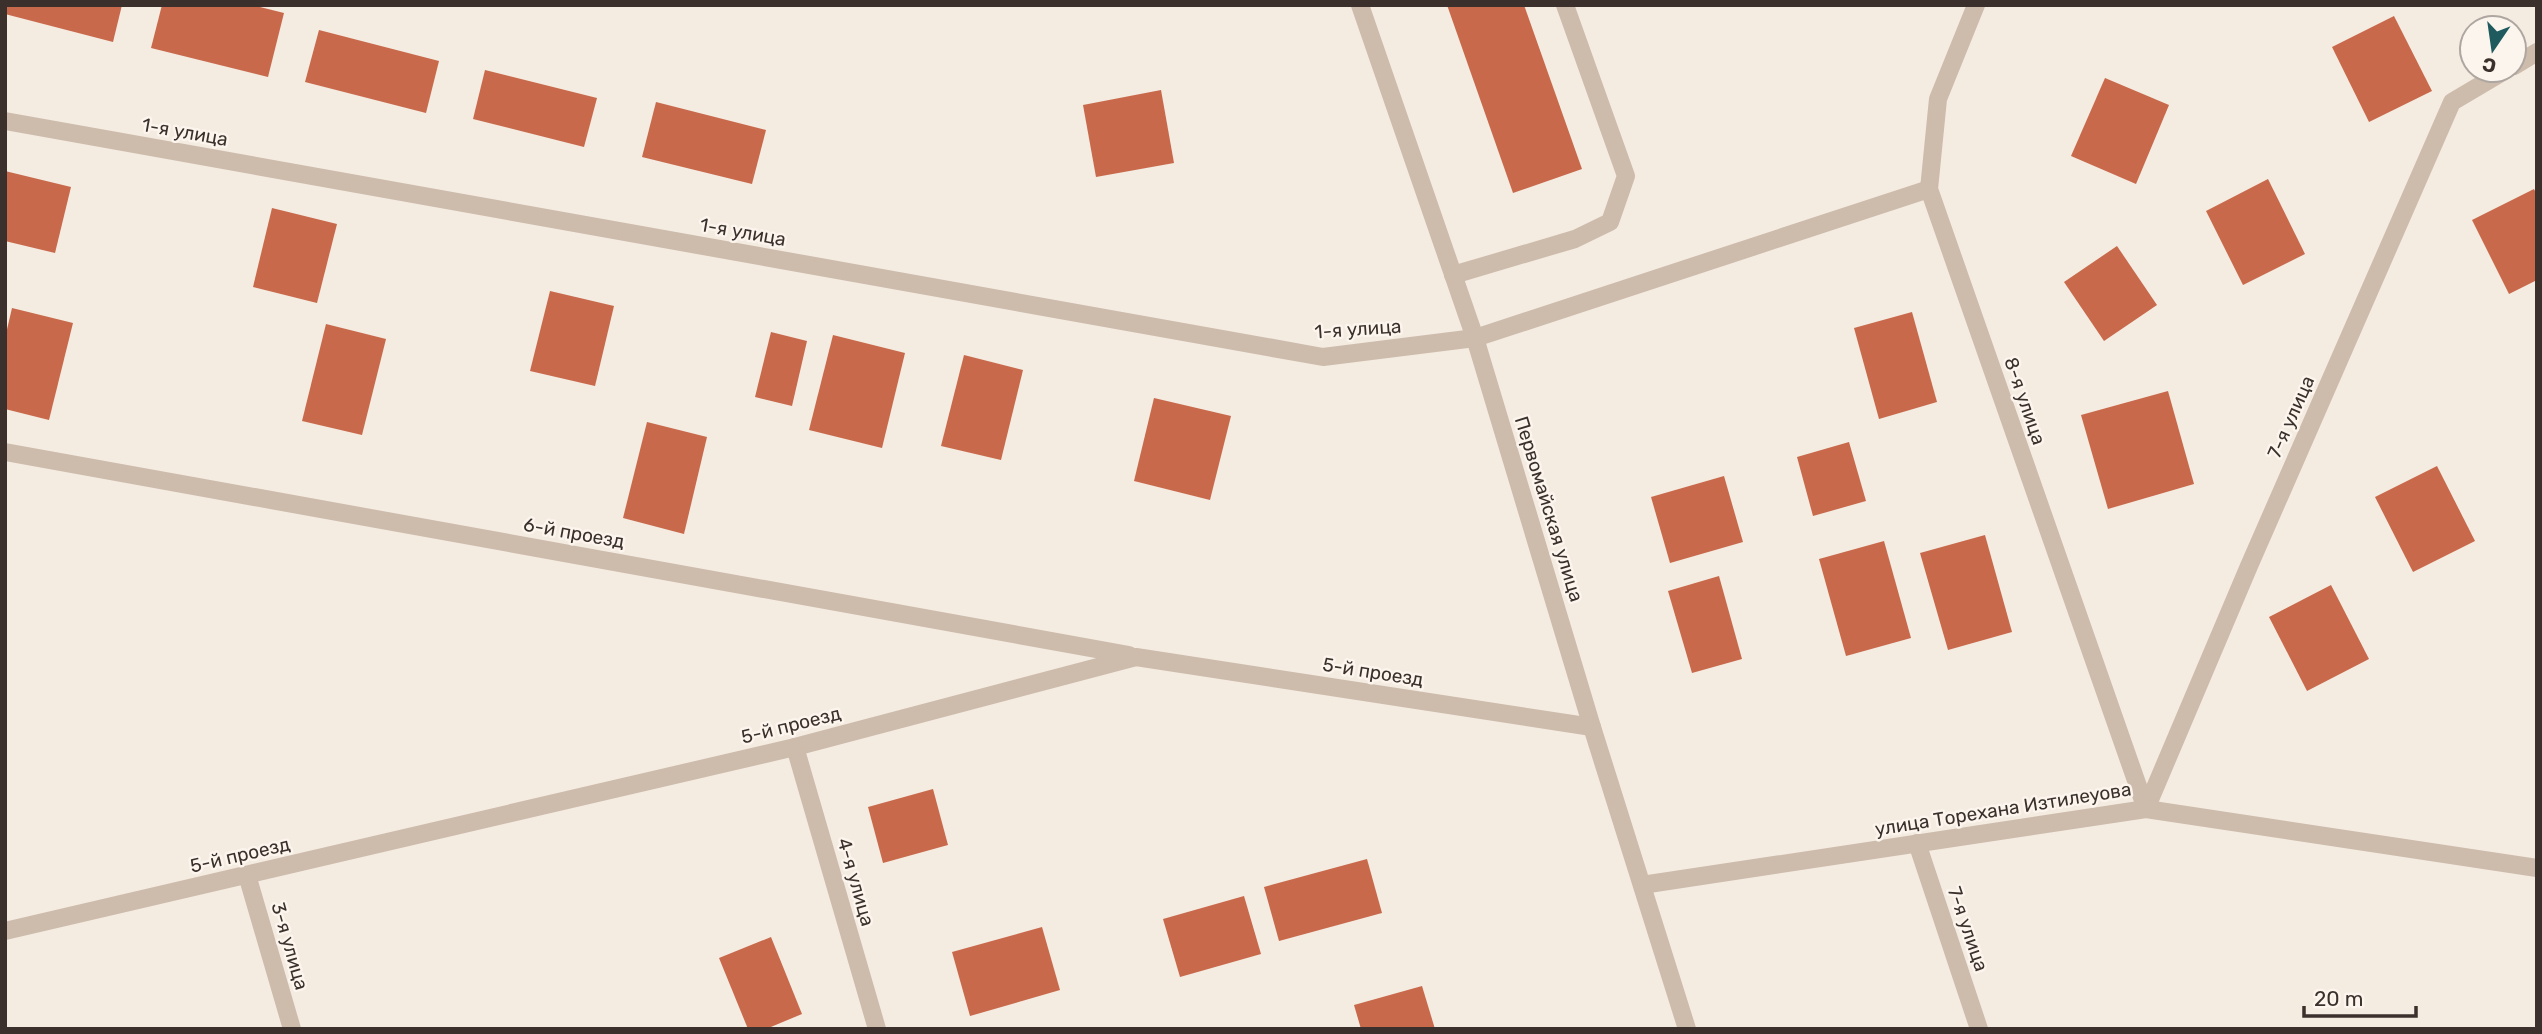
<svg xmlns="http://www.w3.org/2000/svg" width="2542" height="1034" font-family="Rubik,sans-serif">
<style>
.building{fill:#c8694b}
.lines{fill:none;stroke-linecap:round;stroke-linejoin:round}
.minor{stroke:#cdbbac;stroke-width:18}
.labels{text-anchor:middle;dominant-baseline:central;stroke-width:5;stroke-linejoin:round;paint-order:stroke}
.street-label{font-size:19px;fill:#3b302b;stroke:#fbf5ee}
</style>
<rect width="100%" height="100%" fill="#f4ebe1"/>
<g class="building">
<path d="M5,5h117l-9,37 -108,-28z"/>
<path d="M162,5h90l32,8 -16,64 -117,-29z"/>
<path d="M1447,5h77l58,164 -69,24z"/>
<path d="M2394,16l38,75 -63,31 -37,-75z"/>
<path d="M319,30l120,31 -13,52 -121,-31z"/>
<path d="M485,70l112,28 -13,49 -111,-28z"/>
<path d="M2105,78l64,27 -33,79 -65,-28z"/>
<path d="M1161,90l13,73 -78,14 -13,-72z"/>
<path d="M656,102l110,28 -14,54 -110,-27z"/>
<path d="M5,171l66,16 -16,66 -50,-12z"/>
<path d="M2268,179l37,75 -62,31 -37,-74z"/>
<path d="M2534,189l3,6v85l-28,14 -37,-74z"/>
<path d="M272,208l65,16 -20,79 -64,-16z"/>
<path d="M2117,246l40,59 -53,36 -40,-59z"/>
<path d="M550,291l64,15 -19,80 -65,-15z"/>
<path d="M12,308l61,15 -24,97 -44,-11v-71z"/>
<path d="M1912,312l25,90 -58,17 -25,-91z"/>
<path d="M326,324l60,15 -24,96 -60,-14z"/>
<path d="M771,332l36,9 -15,65 -37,-9z"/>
<path d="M833,335l72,18 -23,95 -73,-18z"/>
<path d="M964,355l59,15 -22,90 -60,-14z"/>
<path d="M2168,391l26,93 -86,25 -27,-94z"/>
<path d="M1154,398l77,18 -21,84 -76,-19z"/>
<path d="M647,422l60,15 -23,97 -61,-16z"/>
<path d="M1849,442l17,59 -53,15 -16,-59z"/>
<path d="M2437,466l38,75 -62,31 -38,-75z"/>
<path d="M1724,476l19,66 -73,21 -19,-66z"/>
<path d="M1985,535l27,97 -64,18 -28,-97z"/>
<path d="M1884,541l27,97 -65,18 -27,-97z"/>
<path d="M1719,576l23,83 -50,14 -24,-82z"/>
<path d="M2331,585l38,74 -62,32 -38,-74z"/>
<path d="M933,789l15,56 -65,18 -15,-56z"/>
<path d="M1367,859l15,54 -103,28 -15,-54z"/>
<path d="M1244,896l17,58 -81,23 -17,-58z"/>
<path d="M1042,927l18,63 -90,26 -18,-64z"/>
<path d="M771,937l31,77 -36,15h-18l-29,-71z"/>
<path d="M1422,986l13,43h-74l-7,-24z"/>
</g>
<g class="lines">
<g class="minor">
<path d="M1360,5l115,333 117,389 95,302"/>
<path d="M1976,5l-38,94 -9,90 217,620"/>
<path d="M2514,66l23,-14"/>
<path d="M5,121l1318,236 152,-19 454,-149"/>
<path d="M1453,275l122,-36 35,-17 16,-46 -61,-171"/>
<path d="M5,452l1124,203"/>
<path d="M795,747l82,282"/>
<path d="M2146,809l103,-243 203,-464 54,-32"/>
<path d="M1917,843l62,186"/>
<path d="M247,875l45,154"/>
<path d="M1642,885l504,-76 391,59"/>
<path d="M5,931l790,-184 341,-90 456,70"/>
</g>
</g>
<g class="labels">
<g class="street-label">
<text transform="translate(185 132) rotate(10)">1-я улица</text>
<text transform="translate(743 232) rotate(10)">1-я улица</text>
<text transform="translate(1358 329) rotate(-4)">1-я улица</text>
<text transform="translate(2025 401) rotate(71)">8-я улица</text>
<text transform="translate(2291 417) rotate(-66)">7-я улица</text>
<text transform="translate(1549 509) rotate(73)">Первомайская улица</text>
<text transform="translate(574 533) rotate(10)">6-й проезд</text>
<text transform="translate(1373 672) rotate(9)">5-й проезд</text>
<text transform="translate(791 725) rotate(-14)">5-й проезд</text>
<text transform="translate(2003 809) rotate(-9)">улица Торехана Изтилеуова</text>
<text transform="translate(240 855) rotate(-13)">5-й проезд</text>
<text transform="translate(856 882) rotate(74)">4-я улица</text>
<text transform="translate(1968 929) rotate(71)">7-я улица</text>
<text transform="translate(290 946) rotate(74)">3-я улица</text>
</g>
</g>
<rect width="2542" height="1034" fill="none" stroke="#3b302b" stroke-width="14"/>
<g transform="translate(2493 49) rotate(193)"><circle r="33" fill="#fbf5ee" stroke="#aea6a0" stroke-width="2"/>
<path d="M0-5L12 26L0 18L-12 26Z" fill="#1f5a5e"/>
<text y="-10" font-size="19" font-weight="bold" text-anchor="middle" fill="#3b302b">С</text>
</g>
<path d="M2304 1006v10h112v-10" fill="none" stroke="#3b302b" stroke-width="3.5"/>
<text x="2314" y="1006" font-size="21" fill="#3b302b" stroke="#fbf5ee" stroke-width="5" paint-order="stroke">20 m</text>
</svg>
